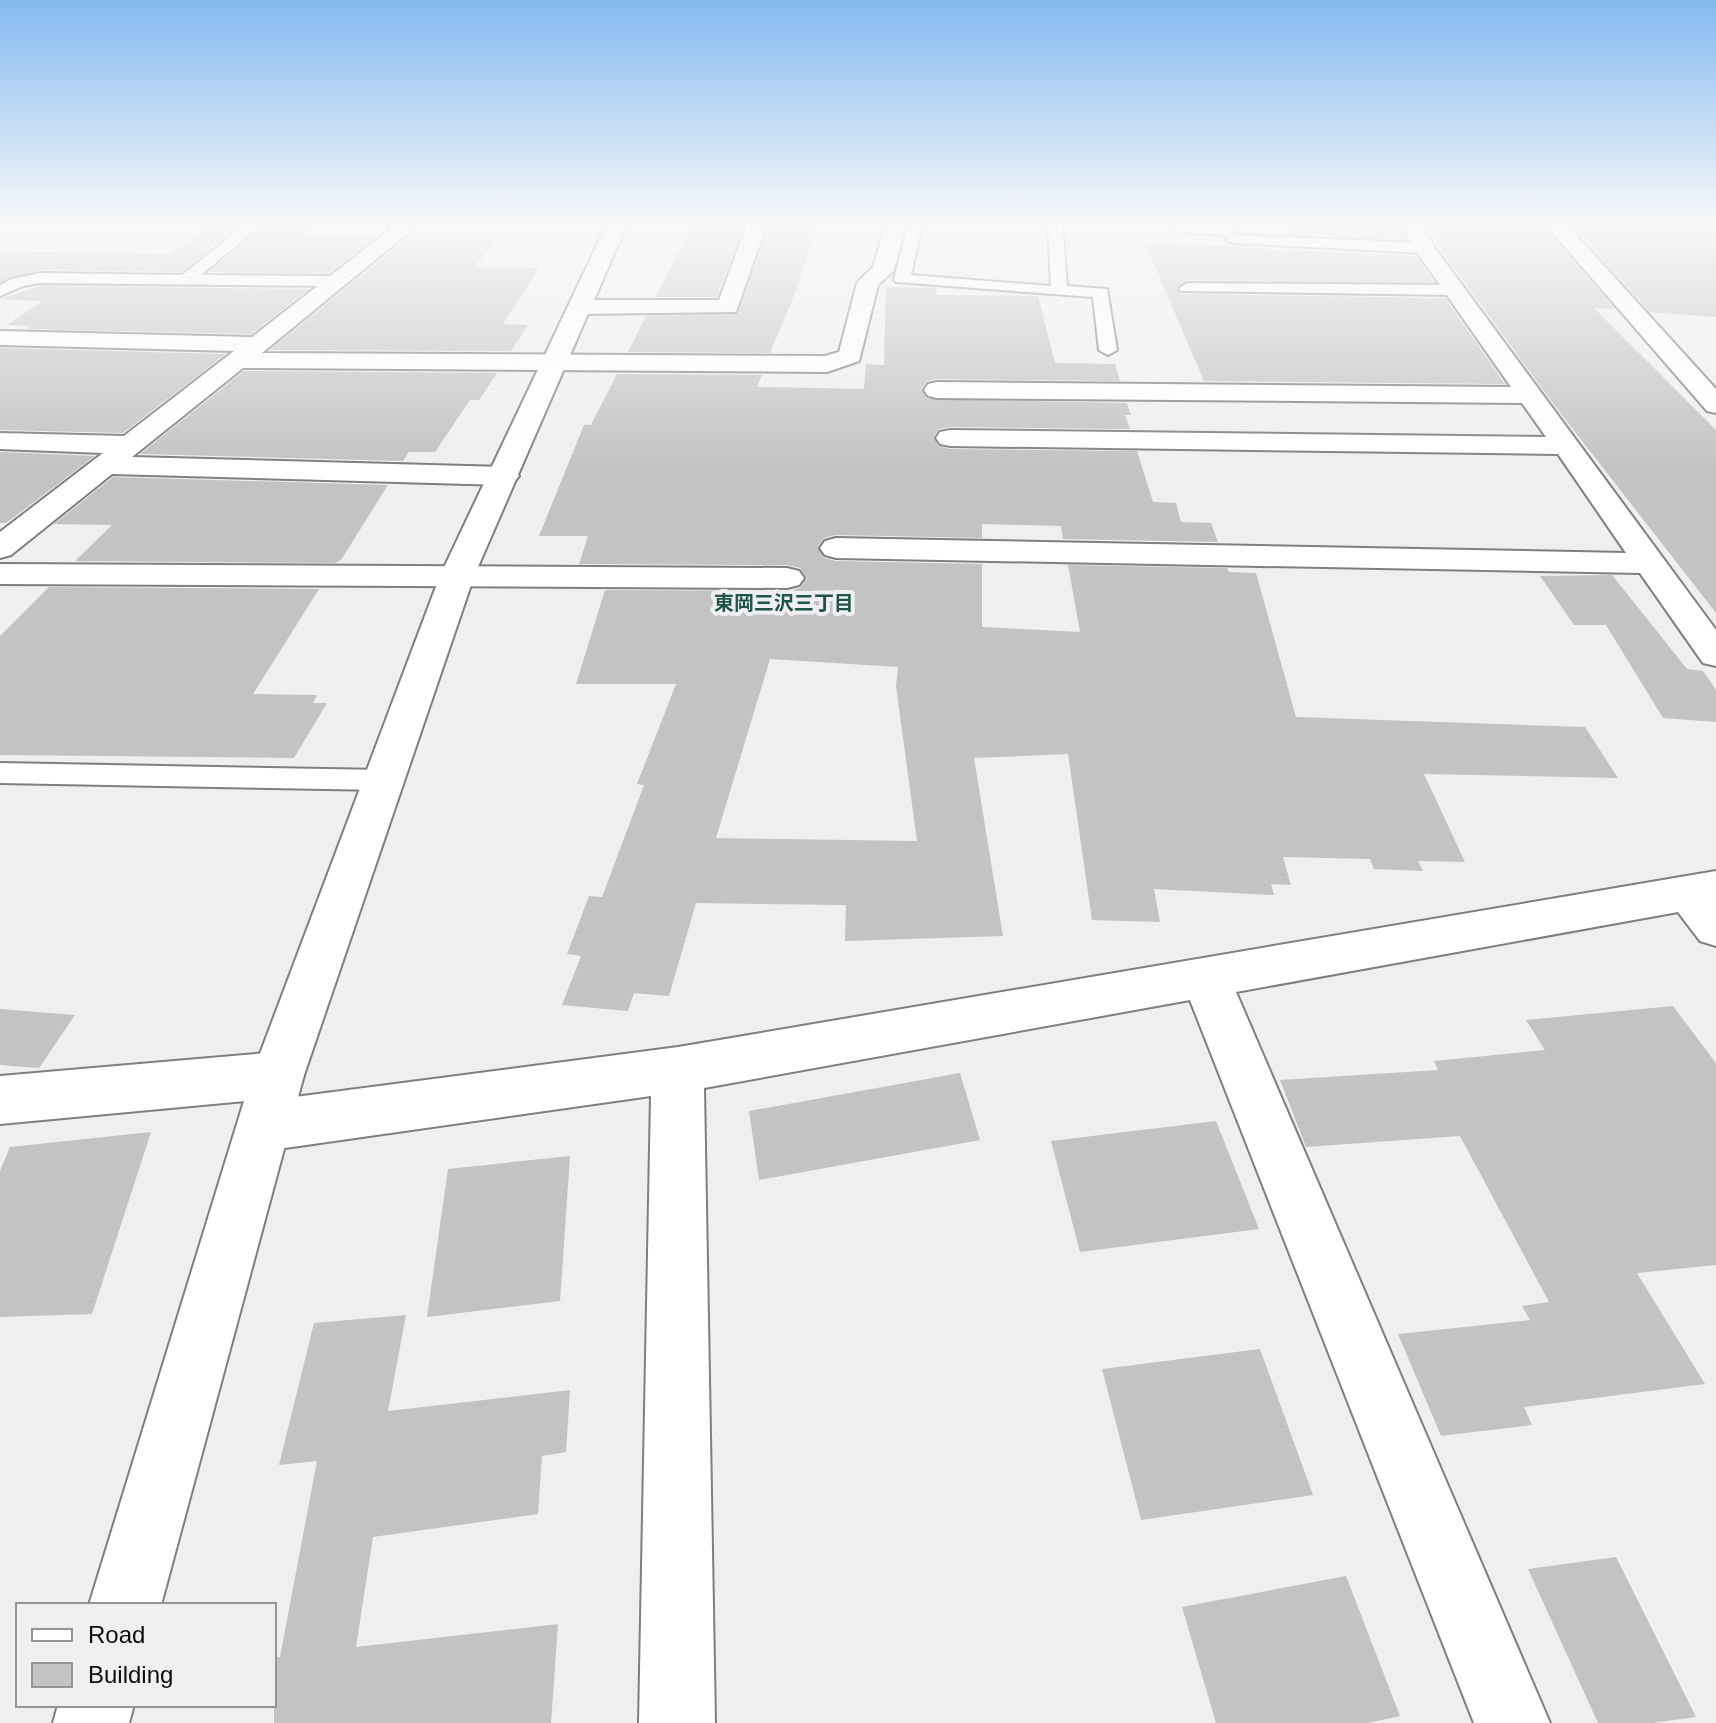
<svg xmlns="http://www.w3.org/2000/svg" width="1716" height="1723" font-family="Helvetica,'Noto Sans JP',sans-serif">
<style>
.building{fill:#c3c3c4;fill-rule:evenodd}
.lines{fill:none;stroke-linecap:round;stroke-linejoin:round}
.lane-casing{stroke:#7e7f80;stroke-width:4}
.street-casing{stroke:#7e7f80;stroke-width:4}
.secondary-casing{stroke:#7e7f80;stroke-width:4}
.lane{fill:#fff;fill-rule:evenodd}
.street{fill:#fff;fill-rule:evenodd}
.secondary{fill:#fff;fill-rule:evenodd}
.labels{text-anchor:middle;dominant-baseline:central;stroke-width:8;stroke-linejoin:round;paint-order:stroke}
.far-neighbourhood-label{font-size:20px;font-weight:bold;fill:#1e554b;stroke:#efeff1}
</style>
<rect width="100%" height="100%" fill="#efeff1"/>
<g class="building">
<path d="M210,224h31l-60,48 -141,-2 -40,12v-30l171,2z"/>
<path d="M265,224h51l-13,11 72,3 -46,35 -120,-1z"/>
<path d="M696,224h48l-27,73h-61l28,-56z"/>
<path d="M770,224h48l-26,77 -22,52 -142,-1 18,-36 92,-2z"/>
<path d="M1427,224h115l73,85 -21,-1 122,122v183l-158,-203 -121,-165z"/>
<path d="M1570,224h146v93l-66,-5z"/>
<path d="M1286,225l114,4 6,10 -115,-5z"/>
<path d="M406,239l92,2 -25,26 66,1 -36,56 25,1 -17,26 -241,-1z"/>
<path d="M1145,243l271,13 18,26 -247,-2 -11,7 5,7 264,4 60,86 -301,-3z"/>
<path d="M40,286l269,3 -58,45 -224,-5 5,-3 -25,-1 35,-24 -42,-2z"/>
<path d="M886,287l50,1 1,7 101,1 17,67 60,1 5,17 -183,-2 -10,2 -5,7 5,11 200,4 4,12h-6l5,14 -181,-2 -10,2 -5,7 4,10 12,3 187,2 16,51 23,1 5,19 30,1 7,19 -155,-3 -2,-13 -79,-2v14l-147,-3 -11,3 -6,8 6,12 12,3 146,3v63l98,5 -12,-67 159,3 2,4 27,1 40,144 289,10 33,51 -194,-4 41,88 -47,-1 5,10 -49,-2 -4,-10 -87,-2 8,28 -20,-1 3,11 -120,-6 6,33 -68,-2 -24,-166 -94,4 29,178 -158,5 1,-36 -150,-2 -27,93 -35,-3 -6,18 -66,-6 19,-49 -14,-2 22,-58 13,1 42,-112 -7,-1 39,-100h-100l29,-94 182,1 13,-3 7,-10 -7,-10 -13,-3 -208,-1 9,-28h-49l45,-111h7l26,-51 145,1 -5,12 107,2 2,-25 18,1zM770,659l128,8 -2,19 21,155 -201,-3z"/>
<path d="M0,348l226,6 -103,79 -123,-3z"/>
<path d="M244,371l253,2 -18,27h-9l-35,52h-26l-6,9 -263,-7z"/>
<path d="M0,452l95,4 -89,67h-6z"/>
<path d="M113,477l275,8 -47,75 -6,3 -260,-2 37,-36 -58,-1z"/>
<path d="M1612,575l75,94 16,2 13,19v32l-53,-4 -57,-93h-32l-34,-49z"/>
<path d="M49,587l270,2 -66,105 64,1 -4,8h14l-33,55 -294,-3v-119z"/>
<path d="M1673,1006l43,57v202l-79,8 68,111 -181,23 8,18 -91,11 -43,-102 132,-14 -8,-14 27,-4 -89,-166 -154,11 -26,-67 158,-10 -4,-9 111,-11 -19,-30z"/>
<path d="M0,1009l75,6 -36,53 -39,-3z"/>
<path d="M960,1073l20,67 -221,40 -10,-69z"/>
<path d="M1216,1121l43,108 -179,23 -29,-111z"/>
<path d="M151,1132l-59,182 -92,3v-146l10,-24z"/>
<path d="M570,1156l-10,145 -133,16 21,-148z"/>
<path d="M406,1315l-18,96 182,-21 -4,62 -24,4 -4,58 -165,23 -17,110 202,-23 -7,99h-277v-65l6,-1 37,-196 -38,4 35,-142z"/>
<path d="M1260,1349l53,146 -172,25 -39,-151z"/>
<path d="M1616,1557l80,160 -44,6h-54l-70,-154z"/>
<path d="M1346,1576l54,140 -32,7h-152l-34,-116z"/>
</g>
<g class="lines">
<defs>
<g id="lane">
<path d="M246,224h16l-61,51 135,1 8,5 -8,5 -296,-3 -17,3 -23,10v-11l12,-6 28,-6 142,2z"/>
<path d="M908,224h14l-11,51 140,11 -3,-62h14l5,62 40,3 10,61 -9,5 -9,-5 -6,-53 -197,-15 -2,-3z"/>
<path d="M1177,225l53,2 7,4 -4,4 191,8 8,5 -8,5 -191,-10 -7,-4 4,-4 -58,-3 -2,-3z"/>
<path d="M1187,283l267,2 8,5 -8,5 -273,-4 -2,-3z"/>
<path d="M0,763l384,7 11,3 4,7 -4,7 -11,3 -384,-7z"/>
</g>
<g id="street">
<path d="M397,224h22l-157,129 563,3 14,-4 18,-69 16,-16 13,-43h20l-12,46 -16,15 -19,76 -32,11 -584,-4 -111,89 372,10 10,3 5,6 -5,6 -10,3 -392,-11 -101,81 -11,3v-26l103,-79 -103,-4v-16l124,3 110,-85 -234,-6v-14l252,6z"/>
<path d="M747,224h20l-31,88 -154,2 -8,-2 -3,-5 3,-5 8,-2h137z"/>
<path d="M1401,224h20l13,23 282,383v36l-13,-3 -63,-90 -804,-15 -11,-3 -5,-7 5,-7 11,-3 790,15 -68,-99 -608,-8 -10,-2 -4,-6 4,-6 10,-2 596,7 -24,-34 -585,-5 -9,-2 -4,-6 4,-6 9,-2 574,5 -97,-139z"/>
<path d="M1545,224h21l150,165v24l-9,-2z"/>
<path d="M0,564l787,4 12,3 5,7 -5,7 -12,3 -787,-4z"/>
<path d="M1716,871v75l-16,-5 -22,-29 -442,80 314,731h-76l-284,-723 -486,88 11,635h-76l12,-627 -387,55 -19,-8 -8,-17 8,-17 19,-8 414,-54z"/>
<path d="M278,1052l18,7 8,16 -8,16 -18,7 -278,26v-48z"/>
</g>
<g id="secondary">
<path d="M607,224h20l-153,352 -170,499 -143,530h-72l163,-530 188,-499z"/>
<path d="M58,1705h76l-5,18h-76z"/>
</g>
</defs>
<use href="#lane" class="lane-casing"/>
<use href="#street" class="street-casing"/>
<use href="#secondary" class="secondary-casing"/>
<use href="#lane" class="lane"/>
<use href="#street" class="street"/>
<use href="#secondary" class="secondary"/>
</g>
<linearGradient id="sky" x2="0" y2="1"><stop stop-color="#83b9ef"/><stop offset="0.48" stop-color="#f8f8f9"/><stop offset="1" stop-color="#f8f8f9" stop-opacity="0"/></linearGradient>
<rect width="1716" height="465" fill="url(#sky)"/>
<g class="labels">
<g class="far-neighbourhood-label">
<text x="784" y="603">東岡三沢三丁目</text>
</g>
</g>
<rect x="16" y="1603" width="260" height="104" fill="#efeff1" stroke="#959596" stroke-width="2"/>
<rect x="32" y="1629" width="40" height="12" fill="#ffffff" stroke="#959596" stroke-width="2"/>
<text x="88" y="1643" font-size="24" fill="#0d0d0e">Road</text>
<rect x="32" y="1663" width="40" height="24" fill="#c3c3c4" stroke="#959596" stroke-width="2"/>
<text x="88" y="1683" font-size="24" fill="#0d0d0e">Building</text>
</svg>
